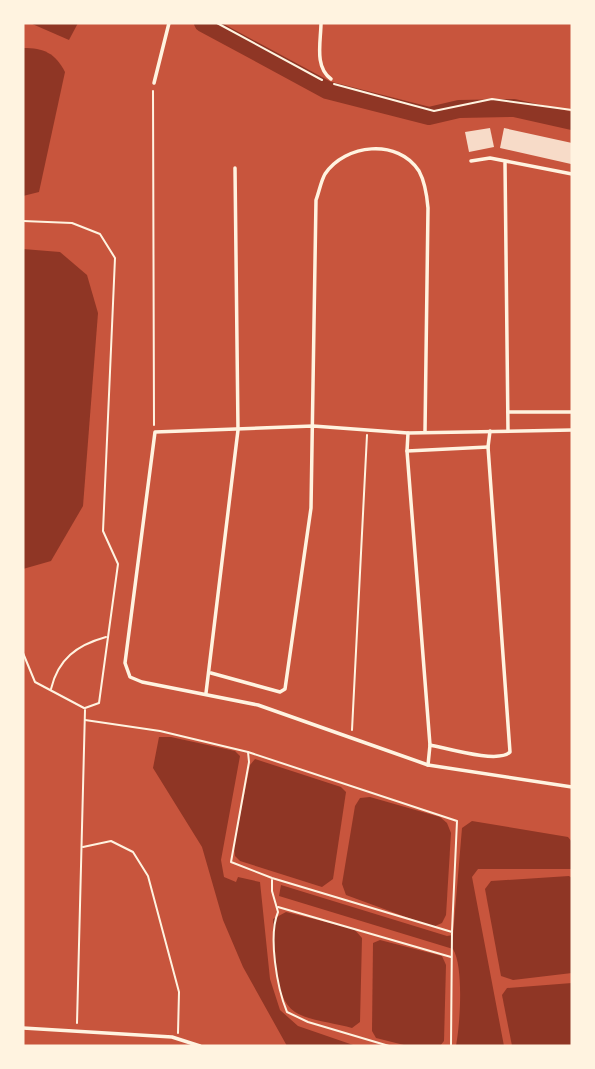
<svg xmlns="http://www.w3.org/2000/svg" width="595" height="1069" font-family="Bitter,serif">
<style>
.water{fill:#8f3625}
.lines{fill:none;stroke-linecap:round;stroke-linejoin:round}
.river{stroke:#8f3625;stroke-width:18}
.building{fill:#f7dbc8}
.path{stroke:#fff3e0;stroke-width:2}
.minor{stroke:#fff3e0;stroke-width:3.5}
</style>
<rect width="100%" height="100%" fill="#c8553d"/>
<g class="water">
<path d="M30,23h48l-9,17z"/>
<path d="M23,48c21,0 32,5 42,24l-26,120 -16,4z"/>
<path d="M23,249l37,3 27,23 11,38 -15,193 -32,55 -28,8z"/>
<path d="M159,737h12l64,14 5,5 -19,104 3,17 12,5 2,-5 22,5 10,97 10,31 18,16 58,20h-69l-44,-79 -20,-47 -21,-73 -49,-79z"/>
<path d="M255,759l86,28 5,5 -13,87 -11,8 -82,-26 -5,-5 -1,-9 16,-82z"/>
<path d="M370,797l70,20 7,6 4,10 -5,82 -4,8 -9,4 -87,-32 -4,-11 13,-78 5,-8z"/>
<path d="M472,821l96,16 4,5v27h-94l-6,8 32,169h-48c4,-21 8,-79 -3,-97l-174,-53 2,-11 166,51 6,-1 9,-107z"/>
<path d="M569,876l3,2v95l-59,7 -12,-4 -16,-87 6,-8z"/>
<path d="M286,912l68,17 8,9 -2,84 -8,6c-16,-5 -43,-7 -57,-16 -23,-15 -21,-69 -22,-93z"/>
<path d="M380,940l62,16 4,9 -2,76 -4,5h-32l-32,-8 -4,-7 1,-88z"/>
<path d="M572,983v63h-60l-10,-51 5,-7z"/>
</g>
<g class="lines">
<path class="river" d="M203,23l124,67 102,26 30,-7 55,-1 58,13"/>
</g>
<g class="building">
<path d="M490,128l4,19 -25,5 -4,-20z"/>
<path d="M504,128l68,15 -1,21 -71,-16z"/>
</g>
<g class="lines">
<g class="path">
<path d="M217,23l105,57"/>
<path d="M334,84l100,27 58,-12 80,11"/>
<path d="M153,91l1,334"/>
<path d="M23,221l49,2 28,11 15,24 -12,273 15,33 -19,139 -14,5"/>
<path d="M23,653l12,29 49,26"/>
<path d="M51,689c7,-30 26,-44 55,-52"/>
<path d="M85,720l75,11 88,21 1,10 -18,100 41,16 180,54 -1,114"/>
<path d="M352,730l15,-295"/>
<path d="M248,752l209,69 -5,110"/>
<path d="M83,847l28,-6 22,11 15,24 31,116 -1,41"/>
<path d="M272,880v11l6,21c-10,24 -1,76 9,100l21,10 81,24"/>
<path d="M278,907l173,50"/>
<path d="M77,1023l8,-313"/>
</g>
<g class="minor">
<path d="M321,23c0,18 -7,44 10,56"/>
<path d="M154,83l15,-60"/>
<path d="M471,161l19,-3 82,16"/>
<path d="M505,163l3,267"/>
<path d="M508,412h64"/>
<path d="M572,430l-164,3 -95,-7 -158,6 -30,231 5,14 12,5 116,23 170,60 144,22"/>
<path d="M408,433l-1,18 23,294 -2,20"/>
<path d="M407,451l81,-4"/>
<path d="M211,673l69,19 5,-3 26,-181 5,-308c3,-8 5,-19 9,-26 20,-30 73,-36 94,-3 6,11 8,25 9,37l-3,224"/>
<path d="M206,693l32,-263 -3,-262"/>
<path d="M430,745c16,3 69,19 80,7l-22,-305 2,-16"/>
<path d="M23,1028l149,9 28,9"/>
</g>
</g>
<rect width="595" height="1069" fill="none" stroke="#fff3e0" stroke-width="49"/>
</svg>
